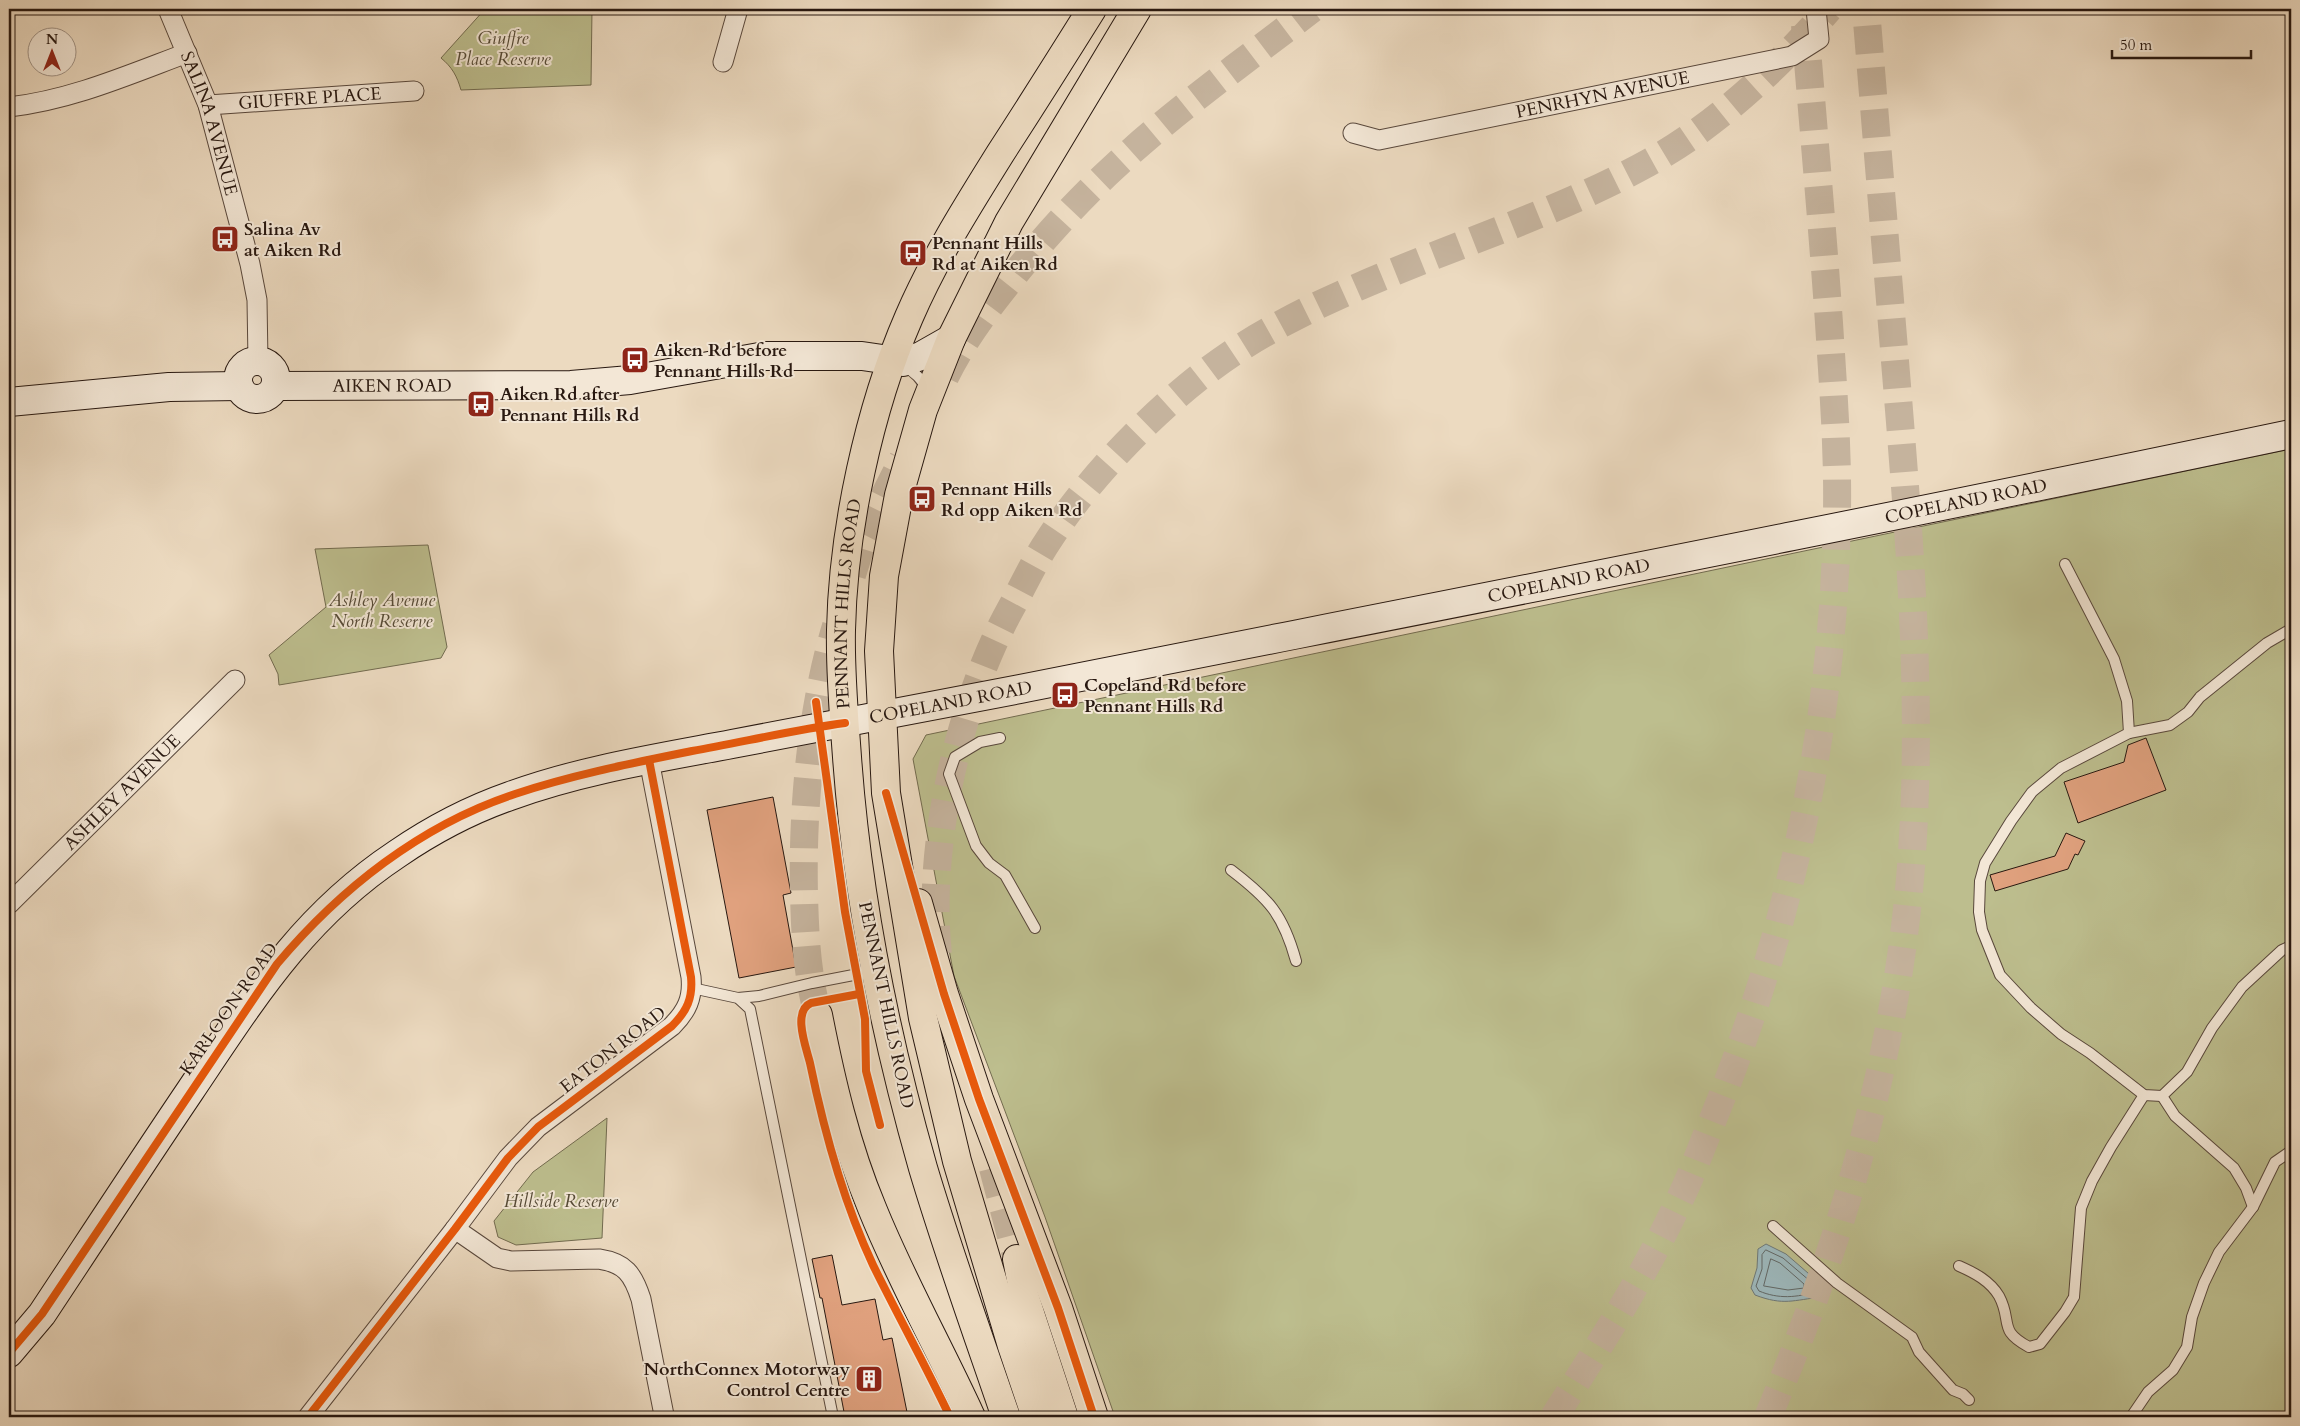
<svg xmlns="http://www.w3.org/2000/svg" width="2300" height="1426" font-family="Cardo,serif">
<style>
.green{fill:#bdbe8e;stroke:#726b4f}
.water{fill:#9db8bc;stroke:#6e7877}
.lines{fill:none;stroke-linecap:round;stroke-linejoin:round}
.shore{stroke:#626866;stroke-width:1}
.building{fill:#e0a17e;stroke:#281810}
.highway-tunnel{stroke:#c5b39d;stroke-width:28;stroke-dasharray:28 14;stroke-linecap:butt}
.lane-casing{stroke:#59483c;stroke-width:12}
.street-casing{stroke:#59483c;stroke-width:21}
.secondary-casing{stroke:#281810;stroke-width:30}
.highway-casing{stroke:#281810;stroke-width:30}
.lane{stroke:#f3e7d6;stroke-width:10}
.street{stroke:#f3e7d6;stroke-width:19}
.secondary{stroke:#f3e7d6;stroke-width:28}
.highway{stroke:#ecdac0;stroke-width:28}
.cycleway-casing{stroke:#f3e7d6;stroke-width:11}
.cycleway{stroke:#e8590c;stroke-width:8}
.labels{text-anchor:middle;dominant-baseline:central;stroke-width:4;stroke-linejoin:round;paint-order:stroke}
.park-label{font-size:18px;font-style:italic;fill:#554a36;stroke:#f3e7d6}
.street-label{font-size:18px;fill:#281810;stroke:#f3e7d6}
.poi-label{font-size:18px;font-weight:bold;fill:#281810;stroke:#f3e7d6;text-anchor:start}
</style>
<rect width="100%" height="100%" fill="#ecdac0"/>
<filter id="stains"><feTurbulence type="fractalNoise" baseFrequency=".004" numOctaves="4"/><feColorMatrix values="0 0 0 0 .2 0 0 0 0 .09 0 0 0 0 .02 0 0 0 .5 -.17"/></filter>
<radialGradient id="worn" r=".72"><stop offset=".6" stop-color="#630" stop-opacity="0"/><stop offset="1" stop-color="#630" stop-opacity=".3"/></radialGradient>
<g class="green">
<path d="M485,9h107l-1,76 -130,5c-4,-14 -9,-23 -20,-32z"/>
<path d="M2291,449v968h-1176l-70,-200 -91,-241 -41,-217 13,-24z"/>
<path d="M428,545l19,102 -6,11 -162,27 -1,-11 -9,-19 57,-48 -11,-58z"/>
<path d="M607,1118l-5,120 -86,7 -18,-8 -4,-16 39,-49z"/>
</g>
<path class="water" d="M1766,1244l20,10 37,32 -1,11c-29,3 -38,9 -67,-2l-4,-7 6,-20 1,-19z"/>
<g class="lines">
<g class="shore">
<path d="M1766,1250l17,8 34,29v4c-20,7 -39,8 -58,0l-3,-5 6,-17v-14z"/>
<path d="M1771,1259l9,4 24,21v4l-16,2 -24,-4z"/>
</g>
</g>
<g class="building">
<path d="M2146,738l20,52 -88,33 -14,-41 60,-20 4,-17z"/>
<path d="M773,797l18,96 -8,2 13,72 -57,11 -32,-168z"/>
<path d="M2066,833l19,8 -7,14 -3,-1 -7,15 -73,22 -5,-16 65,-19z"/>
<path d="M832,1255l10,50 33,-6 8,41 9,-2 16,79h-63l-23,-119h-2l-8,-39z"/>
</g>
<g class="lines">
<g class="highway-tunnel">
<path d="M945,377c17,-35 41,-67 66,-98 31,-39 65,-77 102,-111 62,-58 132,-107 199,-159"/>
<path d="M852,575l12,-39 39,-77"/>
<path d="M938,954c-12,-107 21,-252 73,-346 12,-22 23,-46 37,-67 44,-69 123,-149 192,-193 127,-80 277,-113 408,-185 68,-37 130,-96 181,-154"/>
<path d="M818,1015c-11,-40 -13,-80 -14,-121 -2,-86 7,-185 32,-268"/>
<path d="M993,1168l24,91"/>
<path d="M1554,1417c44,-69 89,-139 124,-214 12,-24 21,-49 31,-74 81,-196 125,-404 128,-617 1,-63 -4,-126 -8,-189 -7,-100 -16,-199 -24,-298"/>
<path d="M1768,1417c61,-146 107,-290 131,-447 29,-185 15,-374 0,-560 -11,-134 -22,-267 -33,-401"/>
</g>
<defs>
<g id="lane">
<path d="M904,367c10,4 19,13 22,23"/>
<path d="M2065,564l49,95 13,42 2,32"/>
<path d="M1000,738l-20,4 -25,15 -6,17 27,72 13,17 16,12 30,53"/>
<path d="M1231,870c38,29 52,44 65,91"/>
<path d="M692,988l46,10 12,11 83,408"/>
<path d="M738,998l21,-2 53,-13 62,-12"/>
<path d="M2162,1096l-18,-1 -54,-42 -29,-19 -30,-26 -31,-33 -18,-45 -3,-18 1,-31 5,-18 26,-42 21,-29 29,-24 68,-35 41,-8 18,-13 12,-15 67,-54 24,-14"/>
<path d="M2253,1207l-7,-19 -12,-20 -59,-52 -13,-20 25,-24 25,-44 30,-41 40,-37 9,-4"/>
<path d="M1773,1226l64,57 75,54 7,15 34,38 10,4 6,6"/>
<path d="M1959,1266c16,7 31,15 40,30 14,26 -2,34 30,51l11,-3 25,-32 9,-15 7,-89 11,-27 19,-34 33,-52"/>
<path d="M2131,1417l17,-25 25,-22 14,-23 5,-30 12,-34 15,-31 34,-45 22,-45 16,-11"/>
</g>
<g id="street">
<path id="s1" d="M168,9l40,96 42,159 7,36 1,61"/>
<path d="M723,62l15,-53"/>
<path id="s2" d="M208,105l206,-14"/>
<path d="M9,107c62,-7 119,-32 178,-54"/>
<path id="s3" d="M1353,133l26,7 413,-84 27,-17 -3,-30"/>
<path id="s4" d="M9,904l226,-224"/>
<path d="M455,1229l42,29 14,3 88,-2c26,4 34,15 42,40l23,116"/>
<path d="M308,1417l147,-188 53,-71 30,-31 134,-101c15,-15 21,-28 19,-49l-42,-217"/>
</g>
<g id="secondary">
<circle cx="257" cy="380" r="19"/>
<path id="s5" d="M276,386l295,-1 59,-5 135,-24h97l41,6 18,-6 30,-17"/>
<path d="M9,402l160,-15 70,-1"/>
<path id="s6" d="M9,1353l33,-39c49,-74 98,-149 148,-223 62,-92 112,-174 207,-237 35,-24 73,-44 113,-58 71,-26 148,-38 222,-52 96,-19 192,-36 288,-55 424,-84 848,-166 1271,-255"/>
</g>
<g id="highway">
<path d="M918,903l26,91 35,105 79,209 36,109"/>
<path d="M818,1015c13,66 28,131 54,193 29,72 67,139 99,209"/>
<path d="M1017,1259l7,36 40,122"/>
<path id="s7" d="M1006,1417c-28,-82 -58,-165 -83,-249 -38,-133 -66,-272 -76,-411 -3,-42 -7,-84 -6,-127 2,-100 28,-221 68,-313 25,-58 58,-110 91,-163 31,-48 62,-97 92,-145"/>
<path d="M1036,1417l-24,-71 -55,-185 -34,-143 -37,-225 -7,-142 5,-75 15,-81 24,-85 28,-71 58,-117 128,-213"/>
</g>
</defs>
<use href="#lane" class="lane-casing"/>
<use href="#street" class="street-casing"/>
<use href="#secondary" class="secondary-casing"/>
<use href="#highway" class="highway-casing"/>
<use href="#lane" class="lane"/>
<use href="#street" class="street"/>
<use href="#secondary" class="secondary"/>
<use href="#highway" class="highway"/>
<defs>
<g id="cycleway">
<path d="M816,702l29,210 20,107 1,52 14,54"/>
<path d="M886,793l58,201 35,105 79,209 36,109"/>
<path d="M859,994l-48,9c-19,8 -5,44 -1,60 14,68 33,138 63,202 25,51 53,101 77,152"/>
<path d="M9,1353l33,-39 235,-350c63,-75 144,-139 238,-170 57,-19 118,-31 177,-43 51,-9 101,-21 153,-28"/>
<path d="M308,1417l147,-188 53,-71 30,-31 134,-101c15,-15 21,-28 19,-49l-42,-217"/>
</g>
</defs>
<use href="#cycleway" class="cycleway-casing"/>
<use href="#cycleway" class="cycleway"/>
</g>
<defs>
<symbol id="bus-square" viewBox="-11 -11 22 22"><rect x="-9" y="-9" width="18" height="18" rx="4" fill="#8f2418" stroke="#f3e7d6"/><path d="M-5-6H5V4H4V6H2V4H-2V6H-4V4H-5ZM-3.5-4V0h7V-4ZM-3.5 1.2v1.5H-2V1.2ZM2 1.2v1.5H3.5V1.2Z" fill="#fff"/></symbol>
<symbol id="building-square" viewBox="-11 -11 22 22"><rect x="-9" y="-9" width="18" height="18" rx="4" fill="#8f2418" stroke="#f3e7d6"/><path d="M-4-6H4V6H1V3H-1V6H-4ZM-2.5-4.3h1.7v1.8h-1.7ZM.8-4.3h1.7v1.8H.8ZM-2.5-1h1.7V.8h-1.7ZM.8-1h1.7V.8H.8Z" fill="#fff"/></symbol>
</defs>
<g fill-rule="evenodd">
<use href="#bus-square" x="209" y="223" width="32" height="32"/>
<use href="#bus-square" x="897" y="237" width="32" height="32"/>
<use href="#bus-square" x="619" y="344" width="32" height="32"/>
<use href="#bus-square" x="465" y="388" width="32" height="32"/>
<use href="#bus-square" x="906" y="483" width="32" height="32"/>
<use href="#bus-square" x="1049" y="679" width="32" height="32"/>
<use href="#building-square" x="853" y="1363" width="32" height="32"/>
</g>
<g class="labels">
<g class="park-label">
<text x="503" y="38">Giuffre<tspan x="503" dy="21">Place Reserve</tspan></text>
<text x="382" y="600">Ashley Avenue<tspan x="382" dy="21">North Reserve</tspan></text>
<text x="561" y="1201">Hillside Reserve</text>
</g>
<g class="street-label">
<text stroke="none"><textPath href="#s3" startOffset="255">PENRHYN AVENUE</textPath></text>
<text stroke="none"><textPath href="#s2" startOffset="102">GIUFFRE PLACE</textPath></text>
<text stroke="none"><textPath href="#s1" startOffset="122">SALINA AVENUE</textPath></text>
<text stroke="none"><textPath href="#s5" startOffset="116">AIKEN ROAD</textPath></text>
<text stroke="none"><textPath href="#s6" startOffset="2249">COPELAND ROAD</textPath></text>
<text stroke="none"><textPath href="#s6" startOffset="1844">COPELAND ROAD</textPath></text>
<text stroke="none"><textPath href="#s7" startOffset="835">PENNANT HILLS ROAD</textPath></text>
<text stroke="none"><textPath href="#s6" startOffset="1214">COPELAND ROAD</textPath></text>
<text stroke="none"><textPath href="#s4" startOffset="159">ASHLEY AVENUE</textPath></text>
<text transform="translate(886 1005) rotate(78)">PENNANT HILLS ROAD</text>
<text transform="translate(229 1009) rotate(-55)">KARLOON ROAD</text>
<text transform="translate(613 1050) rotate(-38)">EATON ROAD</text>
</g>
<g class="poi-label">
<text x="244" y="229">Salina Av<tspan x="244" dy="21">at Aiken Rd</tspan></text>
<text x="932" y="243">Pennant Hills<tspan x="932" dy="21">Rd at Aiken Rd</tspan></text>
<text x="654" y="350">Aiken Rd before<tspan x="654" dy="21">Pennant Hills Rd</tspan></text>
<text x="500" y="394">Aiken Rd after<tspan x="500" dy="21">Pennant Hills Rd</tspan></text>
<text x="941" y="489">Pennant Hills<tspan x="941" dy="21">Rd opp Aiken Rd</tspan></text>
<text x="1084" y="685">Copeland Rd before<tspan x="1084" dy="21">Pennant Hills Rd</tspan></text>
<text x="850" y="1369" text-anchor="end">NorthConnex Motorway<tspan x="850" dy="21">Control Centre</tspan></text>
</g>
</g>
<rect width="2300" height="1426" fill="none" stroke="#ecdac0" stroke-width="30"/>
<rect x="10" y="10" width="2280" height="1406" fill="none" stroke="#281810" stroke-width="2.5"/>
<rect x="15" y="15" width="2270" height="1396" fill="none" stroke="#281810"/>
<g transform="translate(52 52)"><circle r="24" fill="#f3e7d6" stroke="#a29487"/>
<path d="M0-4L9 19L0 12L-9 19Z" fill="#8f2418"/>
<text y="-8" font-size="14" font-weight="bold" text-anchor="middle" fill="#281810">N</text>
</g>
<path d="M2112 50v8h139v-8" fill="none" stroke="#281810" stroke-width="2.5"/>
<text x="2120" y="50" font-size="15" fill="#281810" stroke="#f3e7d6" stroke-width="4" paint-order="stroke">50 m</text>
<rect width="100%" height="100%" filter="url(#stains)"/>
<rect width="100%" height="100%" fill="url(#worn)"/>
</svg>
